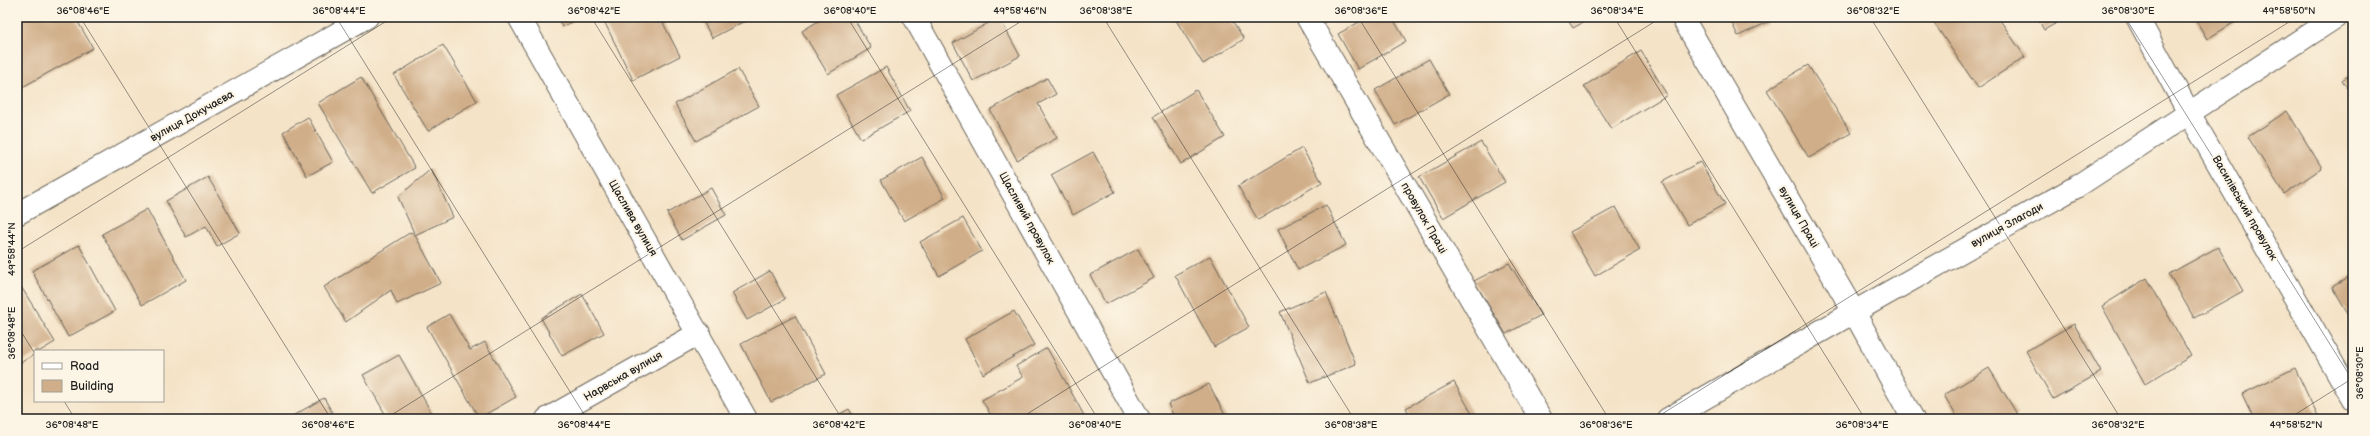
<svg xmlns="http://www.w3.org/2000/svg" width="2370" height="436" font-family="'Balsamiq Sans',sans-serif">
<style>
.building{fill:#d0ae89}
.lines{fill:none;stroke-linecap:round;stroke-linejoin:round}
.minor-casing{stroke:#686258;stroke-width:24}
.minor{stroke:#fff;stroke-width:22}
.ticks{fill:none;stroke:#1c1c1c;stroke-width:1;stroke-opacity:0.45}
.labels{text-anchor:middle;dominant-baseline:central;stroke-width:4;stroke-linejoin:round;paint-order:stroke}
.street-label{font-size:11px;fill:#1c1c1c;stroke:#fcf5e5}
.neatline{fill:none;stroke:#1c1c1c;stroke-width:1.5}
.ticks-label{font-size:10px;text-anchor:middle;fill:#1c1c1c}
</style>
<rect width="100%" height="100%" fill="#fcf5e5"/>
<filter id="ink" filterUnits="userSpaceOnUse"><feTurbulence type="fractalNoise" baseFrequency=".025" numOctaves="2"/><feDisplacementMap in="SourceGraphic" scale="8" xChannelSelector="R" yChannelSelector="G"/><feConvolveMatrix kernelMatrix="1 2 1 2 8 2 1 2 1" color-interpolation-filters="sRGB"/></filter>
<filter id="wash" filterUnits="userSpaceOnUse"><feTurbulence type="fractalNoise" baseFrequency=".012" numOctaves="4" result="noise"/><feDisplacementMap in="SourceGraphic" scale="16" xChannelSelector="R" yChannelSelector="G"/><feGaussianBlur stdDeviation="0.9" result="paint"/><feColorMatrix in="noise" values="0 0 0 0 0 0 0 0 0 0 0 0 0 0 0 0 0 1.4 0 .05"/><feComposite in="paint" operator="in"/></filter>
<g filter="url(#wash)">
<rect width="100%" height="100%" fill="#f4e3c7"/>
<g id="blocks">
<g class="building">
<path d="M17,17h58l18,31 -76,42z"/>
<path d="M557,17h24l-19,10z"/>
<path d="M607,17h53l20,39 -47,24 -30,-61z"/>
<path d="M701,17h51l-40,21z"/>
<path d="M825,17h28l18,31 -43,26 -26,-43z"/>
<path d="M999,17l21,39 -47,25 -20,-38z"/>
<path d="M1174,17h56l14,22 -41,25z"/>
<path d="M1368,17h24l14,24 -48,28 -20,-35z"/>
<path d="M1566,17h27l-20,11z"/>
<path d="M1729,17h50l-41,19z"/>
<path d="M1943,17h55l27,40 -47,31 -44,-65z"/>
<path d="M2037,17h30l-23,13z"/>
<path d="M2194,17h49l-36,22z"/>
<path d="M443,45l34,56 -49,30 -34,-56z"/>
<path d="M1641,51l26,44 -56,34 -27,-43z"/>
<path d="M1429,59l20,35 -54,31 -20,-35z"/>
<path d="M1808,65l43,68 -42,25 -42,-68z"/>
<path d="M886,67l24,44 -49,28 -25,-44z"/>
<path d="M738,69l21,37 -63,35 -21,-37z"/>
<path d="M2353,73v23l-11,-16z"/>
<path d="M361,77l54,91 -43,25 -54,-90z"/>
<path d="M1047,78l9,16 -18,10 19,34 -40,22 -27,-50z"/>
<path d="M1196,90l29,47 -44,27 -28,-47z"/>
<path d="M2287,111l35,57 -38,26 -36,-57z"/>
<path d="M308,117l25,45 -26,14 -24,-44z"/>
<path d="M1481,142l24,40 -62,36 -24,-41z"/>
<path d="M1302,148l20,34 -64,38 -20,-34z"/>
<path d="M1093,152l22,40 -42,23 -22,-40z"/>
<path d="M922,157l23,41 -41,23 -23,-41z"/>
<path d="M1700,162l25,42 -38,21 -25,-43z"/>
<path d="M431,169l22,48 -38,18 26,48 -44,21 -6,-14 -45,32 -22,-35 87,-55 4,3 -17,-38z"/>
<path d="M208,177l32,56 -23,13 -11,-20 -20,11 -20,-36z"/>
<path d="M711,188l15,27 -44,25 -15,-27z"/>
<path d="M1326,205l20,40 -48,25 -20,-41z"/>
<path d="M1616,207l24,43 -45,26 -25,-44z"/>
<path d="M147,209l39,71 -44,25 -40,-71z"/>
<path d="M963,218l19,33 -43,25 -19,-34z"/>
<path d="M79,245l36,66 -47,26 -36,-66z"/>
<path d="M2218,247l25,44 -49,27 -25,-44z"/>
<path d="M1138,249l16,29 -48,26 -16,-29z"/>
<path d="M1210,256l39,71 -35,20 -39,-72z"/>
<path d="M1509,263l32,52 -35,19 -32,-53z"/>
<path d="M770,271l15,28 -38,21 -15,-27z"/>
<path d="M2353,275v45l-1,1 -20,-34z"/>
<path d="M2147,278l44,78 -46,28 -43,-78z"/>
<path d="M17,280l38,62 -15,9h-5v3l-18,11z"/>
<path d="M1326,292l30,72 -46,19 -30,-71z"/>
<path d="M582,294l22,39 -42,23 -21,-38z"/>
<path d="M1014,311l20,34 -51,29 -18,-35z"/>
<path d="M449,314l21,36 15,-8 31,55 -37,21 -52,-91z"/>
<path d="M795,316l31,58 -55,28 -30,-58z"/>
<path d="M2074,324l27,48 -48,27 -27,-48z"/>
<path d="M1047,348l39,71h-93l-11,-19 41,-23 -7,-11z"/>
<path d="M399,355l36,64h-47l-25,-44z"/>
<path d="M1989,368l28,46 -8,5h-51l-14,-24z"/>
<path d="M2295,368l24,51h-65l-12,-25z"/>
<path d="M1454,382l21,37h-63l-6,-11z"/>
<path d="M1209,384l18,35h-52l-7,-15z"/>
<path d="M324,398l12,21h-46l-1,-1z"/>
<path d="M849,409l6,10h-24z"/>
</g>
</g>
</g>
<g filter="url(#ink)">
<use href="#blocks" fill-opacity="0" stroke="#686258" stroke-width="1"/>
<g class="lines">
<defs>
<g id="minor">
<path d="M519,17l227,402"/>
<path d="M914,17l225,402"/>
<path d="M1307,17l234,402"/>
<path d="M1682,17l172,295 59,107"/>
<path d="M2137,17l52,96 164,286"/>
<path d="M17,214l350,-197"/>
<path d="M547,419l152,-86"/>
<path d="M1668,419l186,-107 222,-125 260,-170"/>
</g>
</defs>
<use href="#minor" class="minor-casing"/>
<use href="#minor" class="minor"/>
</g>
</g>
<path class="ticks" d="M80,17l251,402M336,17l251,402M591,17l251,402M847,17l251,402M1103,17l251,402M1358,17l251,402M1614,17l251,402M1870,17l251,402M2125,17l228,364M17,252l376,-235M17,325l18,29M64,401l11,18M385,419l643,-402M1019,419l643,-402M1654,419l643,-402M2288,419l65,-41"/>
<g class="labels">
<g class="street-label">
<text transform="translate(192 116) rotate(-29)">вулиця Докучаєва</text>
<text transform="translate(2245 208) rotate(60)">Василівський провулок</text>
<text transform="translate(1799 217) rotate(60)">вулиця Праці</text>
<text transform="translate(633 218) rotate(60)">Щаслива вулиця</text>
<text transform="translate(1027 218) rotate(61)">Щасливий провулок</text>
<text transform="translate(1424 218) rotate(60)">провулок Праці</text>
<text transform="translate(2007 225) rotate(-29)">вулиця Злагоди</text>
<text transform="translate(623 376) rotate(-30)">Нарвська вулиця</text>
</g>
</g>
<rect width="2370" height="436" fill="none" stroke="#fcf5e5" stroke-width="44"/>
<rect x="34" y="350" width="130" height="52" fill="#fcf5e5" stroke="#a29e95"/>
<rect x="42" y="363" width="20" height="6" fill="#ffffff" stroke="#a29e95"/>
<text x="70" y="370" font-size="12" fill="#1c1c1c">Road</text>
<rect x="42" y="380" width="20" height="12" fill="#d0ae89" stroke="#a29e95"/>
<text x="70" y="390" font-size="12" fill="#1c1c1c">Building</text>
<rect x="22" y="22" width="2326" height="392" class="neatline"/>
<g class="ticks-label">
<text x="83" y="14">36°08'46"E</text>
<text x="339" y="14">36°08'44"E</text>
<text x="594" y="14">36°08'42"E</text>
<text x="850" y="14">36°08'40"E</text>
<text x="1020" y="14">49°58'46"N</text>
<text x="1106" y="14">36°08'38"E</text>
<text x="1361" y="14">36°08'36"E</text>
<text x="1617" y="14">36°08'34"E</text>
<text x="1873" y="14">36°08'32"E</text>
<text x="2128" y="14">36°08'30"E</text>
<text x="2289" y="14">49°58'50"N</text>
<text transform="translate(11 249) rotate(-90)" y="4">49°58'44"N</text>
<text transform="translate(11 333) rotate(-90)" y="4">36°08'48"E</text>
<text transform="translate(2359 373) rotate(-90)" y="4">36°08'30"E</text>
<text x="72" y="428">36°08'48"E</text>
<text x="328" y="428">36°08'46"E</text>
<text x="584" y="428">36°08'44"E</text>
<text x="839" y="428">36°08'42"E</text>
<text x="1095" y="428">36°08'40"E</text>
<text x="1351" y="428">36°08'38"E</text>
<text x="1606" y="428">36°08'36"E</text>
<text x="1862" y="428">36°08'34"E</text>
<text x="2118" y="428">36°08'32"E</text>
<text x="2296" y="428">49°58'52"N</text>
</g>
</svg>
